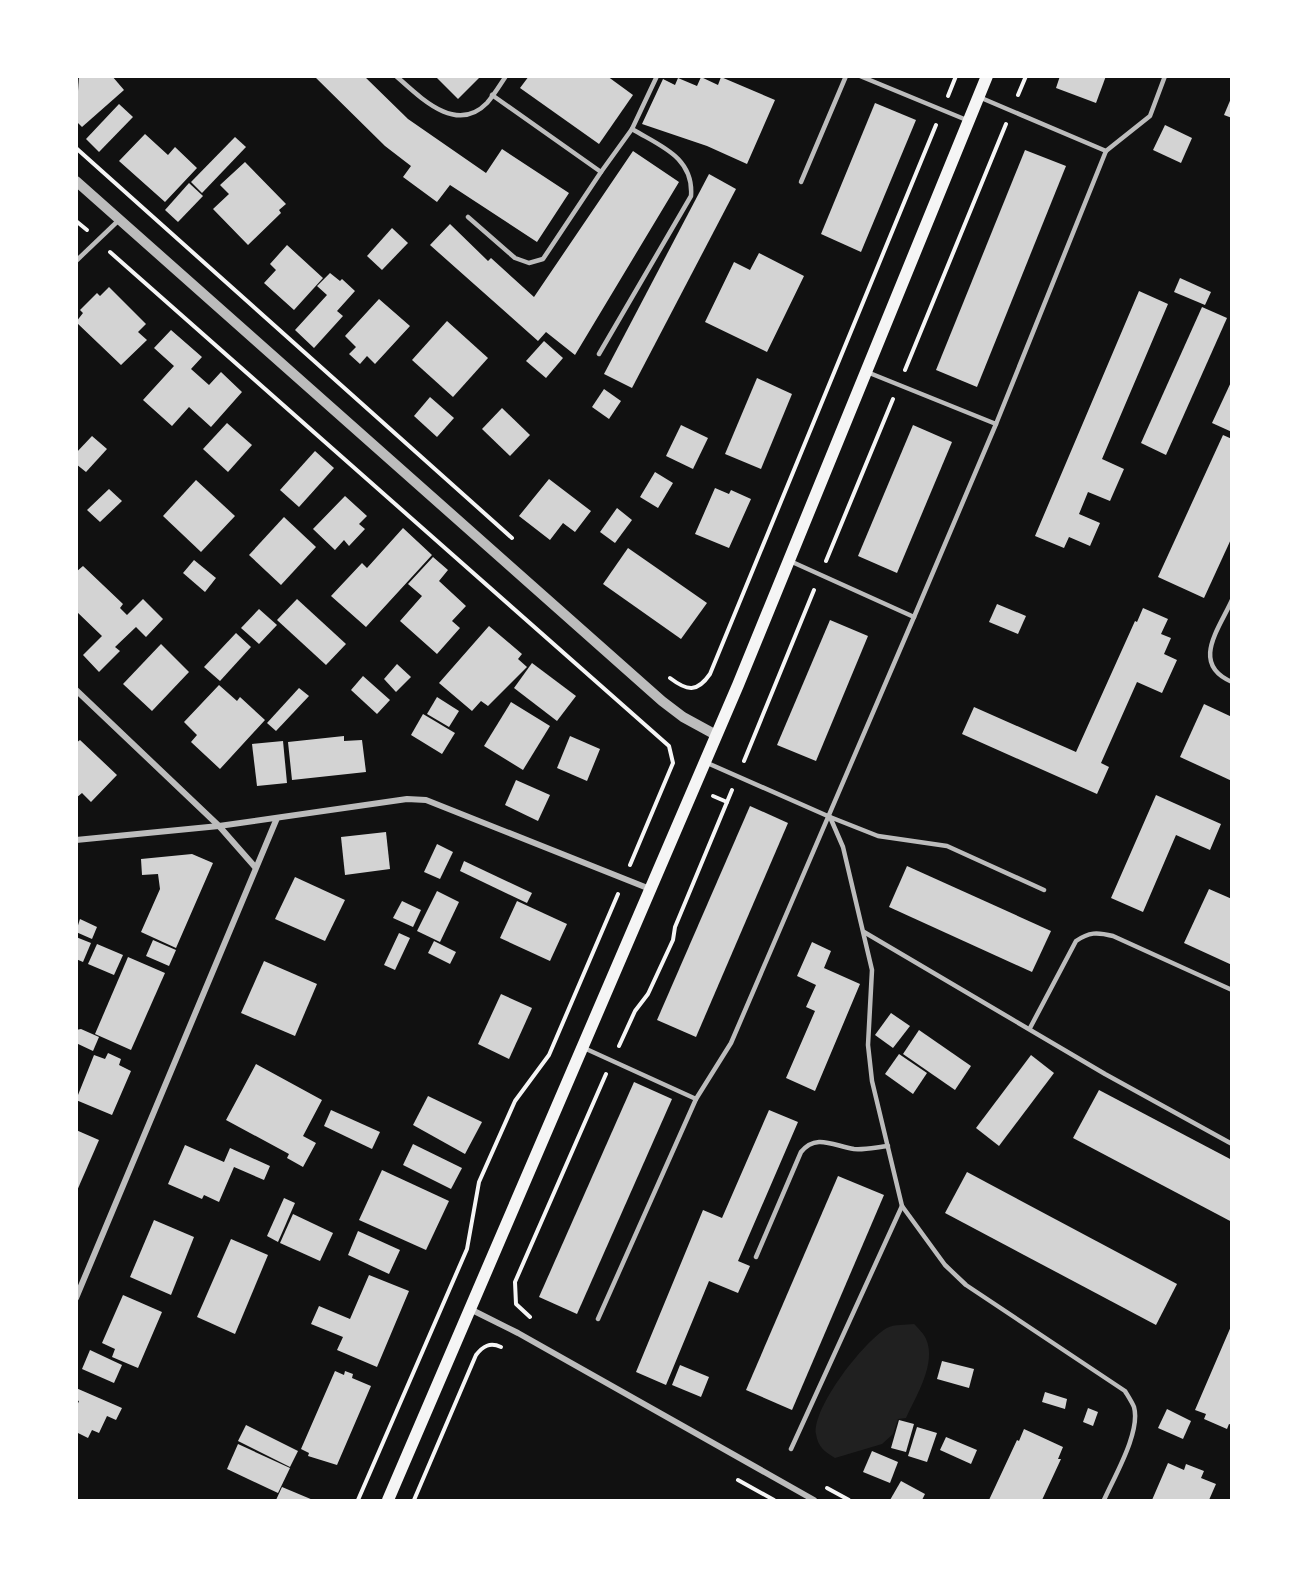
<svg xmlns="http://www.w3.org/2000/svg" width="1308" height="1577" font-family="Montserrat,sans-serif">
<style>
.green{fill:#202020}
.building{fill:#d3d3d3}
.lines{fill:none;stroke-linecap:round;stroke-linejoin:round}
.path{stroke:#f5f5f5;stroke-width:4}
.service{stroke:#bcbcbc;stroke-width:4.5}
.minor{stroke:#bcbcbc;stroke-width:6}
.tertiary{stroke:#bcbcbc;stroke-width:10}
.secondary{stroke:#f5f5f5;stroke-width:12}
</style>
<rect width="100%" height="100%" fill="#111"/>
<path class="green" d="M914,1324c4,4 10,10 12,15 11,24 -10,57 -20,79l-8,1 -5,15 -11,10 -47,14c-10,-6 -17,-11 -19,-24 -4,-26 48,-93 71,-106 7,-4 19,-3 27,-4z"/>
<g class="building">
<path d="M79,76h33l12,14 -42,37 -6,-6z"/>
<path d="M314,76h50l44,43 78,54 16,-24 67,44 -32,49 -87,-57 -13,17 -34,-25 8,-11 -26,-20z"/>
<path d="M435,76h46l-23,23z"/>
<path d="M529,76h78l26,19 -34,49 -79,-56z"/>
<path d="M1060,76h46l-10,27 -40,-15z"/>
<path d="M701,77l17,8 3,-8 54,23 -28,64 -40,-18 -65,-22 21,-45 12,6 3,-7 19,8z"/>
<path d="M1232,96v22l-8,-3z"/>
<path d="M875,103l41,17 -55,132 -40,-18z"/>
<path d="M119,104l14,13 -34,35 -13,-13z"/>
<path d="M1165,125l27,13 -11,25 -28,-13z"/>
<path d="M145,134l23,21 7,-8 22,21 -32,34 -46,-41z"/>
<path d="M235,137l11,10 -44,46 -11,-11z"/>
<path d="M1025,150l41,16 -89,221 -41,-17z"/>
<path d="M633,151l46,31 -104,173 -29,-23 -8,9 -108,-96 20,-21 38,37 3,-3 43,39z"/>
<path d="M245,162l41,42 -7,6 2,3 -33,32 -35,-36 16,-15 -9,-9z"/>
<path d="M709,174l27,15 -104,199 -28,-14z"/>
<path d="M189,183l14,13 -25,26 -13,-12z"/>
<path d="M392,228l16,15 -26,27 -15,-14z"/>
<path d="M287,245l36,33 -29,32 -30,-27 12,-13 -6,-6z"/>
<path d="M759,253l45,23 -37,76 -62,-30 29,-60 16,8z"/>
<path d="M330,273l10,8 2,-2 13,12 -18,20 6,5 -29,32 -19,-18 32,-35 -10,-9z"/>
<path d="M1180,278l31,14 -6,13 -31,-13z"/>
<path d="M109,287l37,37 -8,8 9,8 -26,25 -45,-43 7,-9 -3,-3 17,-17 3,3z"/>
<path d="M1139,291l29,13 -66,155 22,10 -14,32 -22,-9 -9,22 21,9 -10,23 -21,-9 -5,11 -29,-12z"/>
<path d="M379,299l31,27 -35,38 -8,-8 -7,8 -11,-10 7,-7 -11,-11z"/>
<path d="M1202,307l25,11 -61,137 -25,-12z"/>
<path d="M447,321l41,37 -35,39 -41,-37z"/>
<path d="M171,330l31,27 -11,12 18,16 12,-13 21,20 -31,35 -22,-20 -17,19 -29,-26 31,-34 -20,-18z"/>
<path d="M544,341l19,17 -17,20 -20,-17z"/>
<path d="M757,378l35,16 -31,75 -36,-15z"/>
<path d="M1232,380v52l-20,-9z"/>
<path d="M604,389l17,12 -12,18 -17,-12z"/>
<path d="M430,397l24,21 -17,19 -23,-21z"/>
<path d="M502,408l28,27 -20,21 -28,-27z"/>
<path d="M227,423l25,22 -24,27 -25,-23z"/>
<path d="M681,425l27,13 -15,31 -27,-13z"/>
<path d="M913,425l39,17 -55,131 -39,-17z"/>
<path d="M1223,435l9,4v98l-28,61 -46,-21z"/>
<path d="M92,436l15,13 -21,23 -10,-8v-11z"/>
<path d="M315,451l19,17 -35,39 -19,-17z"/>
<path d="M655,472l18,11 -15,25 -18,-11z"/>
<path d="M549,479l42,32 -16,21 -12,-9 -13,17 -31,-24z"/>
<path d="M196,480l39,36 -34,36 -38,-36z"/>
<path d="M715,488l14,6 2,-4 20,9 -22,49 -34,-14z"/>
<path d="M109,489l13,12 -22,21 -13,-12z"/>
<path d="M345,496l22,20 -8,8 6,5 -16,17 -5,-6 -9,10 -22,-21z"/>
<path d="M617,508l15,12 -17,23 -15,-11z"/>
<path d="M284,517l32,30 -35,38 -32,-30z"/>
<path d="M403,528l29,27 -66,72 -35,-31 31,-33 5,5z"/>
<path d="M628,548l79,55 -26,36 -78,-55z"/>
<path d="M433,557l15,13 -9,11 27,25 -14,15 8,7 -23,26 -37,-33 22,-25 -14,-12z"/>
<path d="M194,560l22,18 -11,14 -22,-19z"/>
<path d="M83,566l40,38 -3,4 7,7 16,-16 20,20 -17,18 -10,-10 -21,20 5,4 -21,21 -16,-17 19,-19 -26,-25v-39z"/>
<path d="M297,599l49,45 -20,21 -49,-45z"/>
<path d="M997,604l29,12 -8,18 -29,-12z"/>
<path d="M1143,608l25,11 -7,15 10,4 -7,16 13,6 -15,33 -25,-11 -36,81 8,4 -12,27 -135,-60 12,-27 102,45 59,-131 2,1z"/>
<path d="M259,609l18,16 -18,19 -18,-16z"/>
<path d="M830,620l38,16 -52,125 -39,-16z"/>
<path d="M489,626l33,28 -4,5 9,8 -39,39 -7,-5 -9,10 -33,-28z"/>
<path d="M236,633l15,14 -31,34 -16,-14z"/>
<path d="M161,644l28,28 -37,39 -29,-27z"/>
<path d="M532,663l44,33 -19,25 -43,-33z"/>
<path d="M397,664l14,13 -15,15 -12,-13z"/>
<path d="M363,676l27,24 -13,14 -26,-24z"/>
<path d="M219,685l18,16 3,-4 25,23 -45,49 -29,-27 6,-7 -13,-13z"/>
<path d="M299,688l10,8 -33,35 -9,-8z"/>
<path d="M437,697l22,14 -10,16 -22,-13z"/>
<path d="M511,702l39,24 -27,44 -39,-24z"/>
<path d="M1204,704l28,13v64l-52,-24z"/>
<path d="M423,714l32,19 -13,21 -31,-19z"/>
<path d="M344,736v5l18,-1 4,32 -74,8 -4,-38z"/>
<path d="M570,736l30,13 -13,32 -30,-13z"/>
<path d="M80,740l37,35 -26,27 -9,-9 -6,5v-55z"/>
<path d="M283,741l4,42 -30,3 -5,-42z"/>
<path d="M516,780l34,15 -12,26 -33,-16z"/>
<path d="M1156,795l65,29 -11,26 -34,-15 -33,77 -32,-14z"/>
<path d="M750,806l38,17 -92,214 -39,-17z"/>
<path d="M386,832l4,37 -45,6 -4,-38z"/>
<path d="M437,844l16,8 -13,27 -16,-7z"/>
<path d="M192,854l21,9 -37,85 -35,-16 19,-43 -2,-15 -16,1 -1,-16z"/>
<path d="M464,861l68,32 -5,10 -67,-32z"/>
<path d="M907,866l144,65 -19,41 -143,-65z"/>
<path d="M295,877l50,23 -20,41 -50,-22z"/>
<path d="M1209,889l23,10v66l-48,-22z"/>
<path d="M437,891l22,11 -19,40 -23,-11z"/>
<path d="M402,901l19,9 -8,17 -20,-9z"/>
<path d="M517,901l50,23 -17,37 -50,-23z"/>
<path d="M80,919l17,8 -5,12 -16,-7z"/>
<path d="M399,933l11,5 -15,32 -11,-5z"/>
<path d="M76,937l15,6 -8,19 -7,-3z"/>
<path d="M153,940l23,10 -7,16 -23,-10z"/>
<path d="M434,941l22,11 -6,12 -22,-11z"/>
<path d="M812,942l19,9 -7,17 36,16 -45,107 -29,-13 29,-67 -9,-4 10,-22 -19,-9z"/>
<path d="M97,944l26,11 -9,20 -26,-11z"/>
<path d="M128,957l37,16 -34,77 -36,-16z"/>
<path d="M264,961l53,23 -22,52 -54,-23z"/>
<path d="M501,994l31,14 -23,51 -31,-15z"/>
<path d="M891,1013l19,13 -17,22 -18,-13z"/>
<path d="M81,1029l18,8 -6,14 -17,-8v-13z"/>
<path d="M919,1030l52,36 -16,24 -52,-36z"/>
<path d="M108,1053l13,6 -2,6 12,6 -19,44 -36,-15 18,-45 11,4z"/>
<path d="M899,1054l28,19 -14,21 -28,-20z"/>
<path d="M1031,1055l23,18 -55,73 -23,-18z"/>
<path d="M256,1064l66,36 -19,36 13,7 -13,24 -16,-9 2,-4 -63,-34z"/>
<path d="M634,1082l38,17 -95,215 -38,-17z"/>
<path d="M1099,1090l133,70v62l-159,-84z"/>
<path d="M428,1096l54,26 -17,32 -52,-29z"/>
<path d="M331,1110l49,22 -8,17 -48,-23z"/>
<path d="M769,1110l29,12 -60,139 12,5 -12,27 -29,-12 -43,104 -30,-13 67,-162 19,8z"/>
<path d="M76,1130l23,10 -23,53z"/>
<path d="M413,1144l49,24 -11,21 -48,-24z"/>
<path d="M185,1145l39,17 6,-14 40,18 -6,14 -30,-13 -15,35 -15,-7 -2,4 -34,-15z"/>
<path d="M382,1170l67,31 -23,49 -67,-30z"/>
<path d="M967,1172l210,112 -21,41 -211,-112z"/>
<path d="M838,1176l46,19 -92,215 -46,-20z"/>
<path d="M284,1198l11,5 -17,39 -11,-6z"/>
<path d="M293,1214l40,19 -13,28 -40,-18z"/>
<path d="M154,1220l40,17 -23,58 -41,-18z"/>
<path d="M358,1231l42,19 -11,24 -41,-19z"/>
<path d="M231,1239l37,16 -33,79 -38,-17z"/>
<path d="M369,1275l40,16 -32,76 -40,-17 6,-13 -32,-13 8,-18 31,13z"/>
<path d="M123,1295l39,17 -24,56 -26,-11 3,-8 -13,-6z"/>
<path d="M1232,1324v101l-3,-1 -2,5 -23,-10 2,-5 -11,-4z"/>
<path d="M90,1350l32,15 -8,18 -32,-14z"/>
<path d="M942,1361l32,8 -5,19 -32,-9z"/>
<path d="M680,1365l29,12 -8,20 -29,-12z"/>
<path d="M335,1371l9,4 1,-4 8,3 -1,4 19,8 -34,79 -29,-9 1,-3 -8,-4z"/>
<path d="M76,1388l46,20 -6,12 -9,-4 -8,17 -7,-3 -4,8 -12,-6v-24l3,-7 -3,-1z"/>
<path d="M1045,1392l22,7 -2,10 -23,-7z"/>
<path d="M1088,1408l10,4 -5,14 -10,-4z"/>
<path d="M1167,1409l24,12 -8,18 -25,-11z"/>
<path d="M899,1420l15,4 -8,28 -15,-4z"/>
<path d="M246,1425l52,26 -8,16 -52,-26z"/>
<path d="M917,1427l20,6 -10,29 -19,-6z"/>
<path d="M1024,1429l39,18 -5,12h3l-19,41h-53l28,-60 2,1z"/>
<path d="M946,1437l31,13 -6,14 -31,-14z"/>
<path d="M238,1444l52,24 -12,25 -51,-24z"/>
<path d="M872,1451l26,11 -8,21 -27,-11z"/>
<path d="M1168,1463l16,7 2,-6 18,7 -3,7 15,6 -7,16h-57z"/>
<path d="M901,1481l24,13 -3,6h-32z"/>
<path d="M282,1487l31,13h-37z"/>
</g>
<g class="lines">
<g class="path">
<path d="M1018,95l8,-19"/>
<path d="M948,96l8,-20"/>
<path d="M76,148l436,390"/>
<path d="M76,221l11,9"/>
<path d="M110,252l559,494 4,17 -43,102"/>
<path d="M905,370l101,-246"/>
<path d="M826,561l67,-162"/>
<path d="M670,678c17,13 27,15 40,-4l226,-549"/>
<path d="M744,761l70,-171"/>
<path d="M713,796l14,6"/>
<path d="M619,1046l16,-35 13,-17 25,-54 2,-13 57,-137"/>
<path d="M530,1317l-14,-13 -1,-22 91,-208"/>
<path d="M738,1480l36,20"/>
<path d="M827,1488l22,12"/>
<path d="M358,1500l109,-251 12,-67 36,-81 34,-46 69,-161"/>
<path d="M414,1500l62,-145c7,-9 14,-13 25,-8"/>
</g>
<g class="service">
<path d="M396,76c24,21 60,59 91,27 7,-8 13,-18 19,-27"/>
<path d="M860,76l109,45"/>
<path d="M979,97l127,54 44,-35 15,-40"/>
<path d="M601,172l31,-43"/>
<path d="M801,182l45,-106"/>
<path d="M468,217l47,41 14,5 14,-4 58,-87 -109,-77"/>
<path d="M76,261l43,-41"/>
<path d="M599,354l92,-158c3,-39 -31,-50 -59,-67l25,-53"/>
<path d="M867,372l129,52 110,-273"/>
<path d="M790,561l124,56 82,-193"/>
<path d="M1232,600c-13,29 -42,64 0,82"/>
<path d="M705,762l125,55 13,30 29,123 -4,75 4,36 30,125 43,59 21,20 159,106c3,5 7,11 9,16 7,25 -20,70 -30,93"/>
<path d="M830,817l48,19 69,10 97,44"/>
<path d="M864,932l241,142 127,70"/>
<path d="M1030,1028l46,-87c13,-9 21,-9 37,-5l119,54"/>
<path d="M584,1048l112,51"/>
<path d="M756,1257l45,-105c15,-19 33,-6 53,-3 11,1 23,-2 34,-3"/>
<path d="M598,1319l98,-220 35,-56 183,-426"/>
<path d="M791,1449l111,-243"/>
</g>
<g class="minor">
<path d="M76,690l143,136 36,41"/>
<path d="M76,840l143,-14 188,-27 19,1 224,89"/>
<path d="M76,1298l201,-480"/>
<path d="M470,1309l48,24 296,167"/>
</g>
<path class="tertiary" d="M76,181l586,520 21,16 33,18"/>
<path class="secondary" d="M388,1500l350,-815 249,-609"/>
</g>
<rect width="1308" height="1577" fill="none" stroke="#ffffff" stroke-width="156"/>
</svg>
